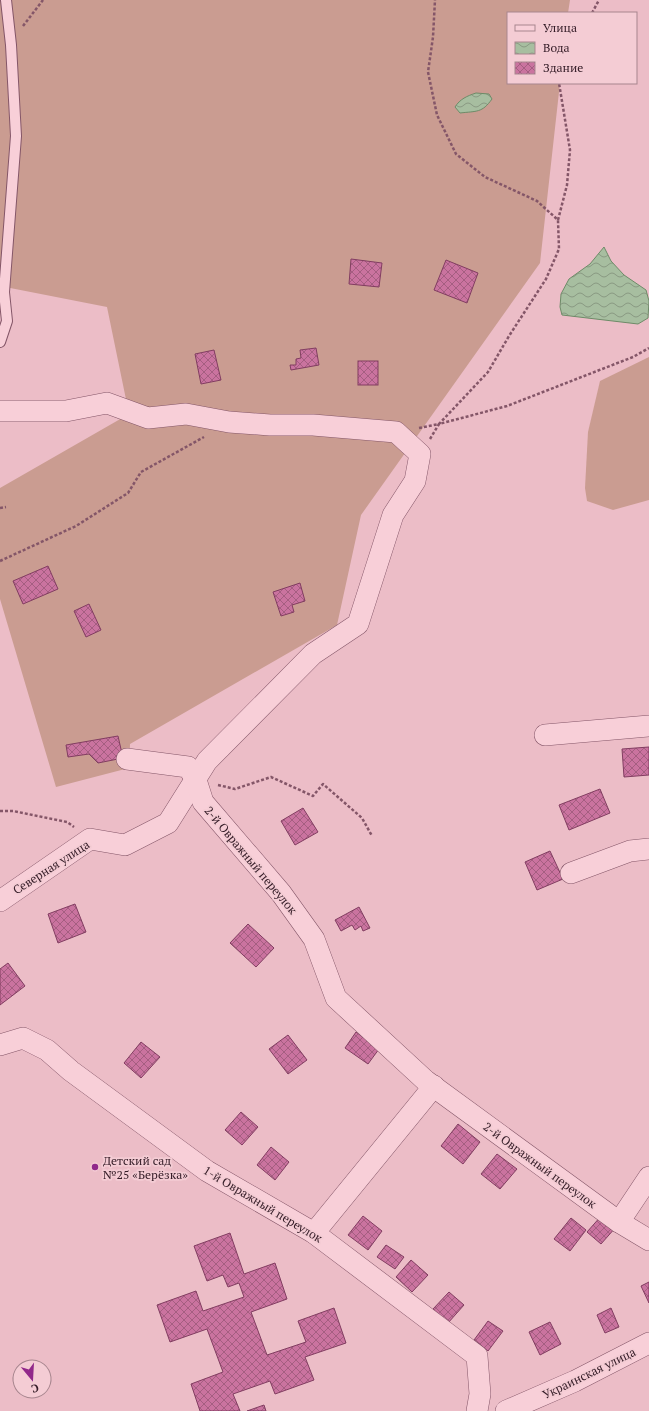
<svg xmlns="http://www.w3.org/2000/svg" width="649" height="1411" font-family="'PT Serif',serif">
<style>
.garden{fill:#ca9c91}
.water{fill:url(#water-waves);stroke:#6e8b68}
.building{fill:url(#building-cross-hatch);stroke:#823d61}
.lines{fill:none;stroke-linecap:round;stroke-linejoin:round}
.lane-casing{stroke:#845668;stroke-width:12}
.street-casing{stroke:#845668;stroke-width:22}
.path{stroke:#845668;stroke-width:2.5;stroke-dasharray:3 2;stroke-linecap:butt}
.lane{stroke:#f8cfd8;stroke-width:10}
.street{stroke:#f8cfd8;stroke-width:21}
.poi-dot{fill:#91288a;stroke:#f4ccd4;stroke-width:1.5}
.labels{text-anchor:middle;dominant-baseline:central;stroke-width:3.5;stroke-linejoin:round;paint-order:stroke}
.street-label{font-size:12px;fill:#331b26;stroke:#f4ccd4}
.poi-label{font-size:12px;fill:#331b26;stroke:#f4ccd4;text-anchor:start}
</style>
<defs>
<pattern id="water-waves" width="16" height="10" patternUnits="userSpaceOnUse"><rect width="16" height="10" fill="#a7bea0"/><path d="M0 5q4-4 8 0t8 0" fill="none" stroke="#899a82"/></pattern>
<pattern id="building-cross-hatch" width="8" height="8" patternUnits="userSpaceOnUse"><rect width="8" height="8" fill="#ca739f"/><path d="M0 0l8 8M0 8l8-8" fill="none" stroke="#a55e81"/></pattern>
</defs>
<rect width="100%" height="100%" fill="#ecbdc7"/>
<g class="garden">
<path d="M0,0h570l-2,13h-60v70h52l-20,180 -179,252 -24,110 -207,119 -1,24 -73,19 -56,-188v-111l129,-74 -22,-107 -107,-21z"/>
<path d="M649,357v143l-36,10 -26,-9 -2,-13 3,-56 12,-51z"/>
</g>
<g class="water">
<path d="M476,93l13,1 3,5c-10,14 -15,12 -32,14l-5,-6c5,-8 12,-11 21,-14z"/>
<path d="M604,247l7,14 13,14 22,15 3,11 -1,17 -10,6 -76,-9 -2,-8 1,-13 8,-15 21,-15z"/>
</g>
<g class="building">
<path d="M351,259l31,4 -3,24 -30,-3z"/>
<path d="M446,260l32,13 -11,30 -33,-13z"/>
<path d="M316,348l3,17 -28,5 -1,-5h6v-6l5,-1 -1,-8z"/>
<path d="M214,350l7,30 -20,4 -6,-30z"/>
<rect x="358" y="361" width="20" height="24"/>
<path d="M48,566l10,23 -35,15 -10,-23z"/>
<path d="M300,583l5,18 -13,4 2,7 -13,4 -8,-24z"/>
<path d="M89,604l12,26 -15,7 -12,-26z"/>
<path d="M118,736l5,22 -25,5 -9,-9 -21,3 -2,-12z"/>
<path d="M649,747v28l-25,2 -2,-28z"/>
<path d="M600,789l10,24 -41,17 -10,-25z"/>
<path d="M303,808l15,24 -23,13 -14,-24z"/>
<path d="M550,851l13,28 -26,11 -12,-28z"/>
<path d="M75,904l11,28 -28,11 -10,-29z"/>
<path d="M359,907l11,21 -7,3 -2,-5 -6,4 -3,-5 -11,6 -6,-11z"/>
<path d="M248,924l26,24 -18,19 -26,-24z"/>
<path d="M8,963l17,23 -25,19v-36z"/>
<path d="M356,1032l23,17 -11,15 -23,-16z"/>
<path d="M288,1035l19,25 -19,14 -19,-25z"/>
<path d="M141,1042l19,15 -19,21 -17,-15z"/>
<path d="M241,1112l17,15 -16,18 -17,-15z"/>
<path d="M458,1124l22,18 -17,22 -22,-18z"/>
<path d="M271,1147l18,15 -14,18 -18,-15z"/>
<path d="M497,1154l20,15 -17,20 -19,-15z"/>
<path d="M602,1215l14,12 -15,17 -14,-12z"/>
<path d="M363,1216l19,15 -14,19 -20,-15z"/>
<path d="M571,1218l15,12 -16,21 -16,-12z"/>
<path d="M230,1233l14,41 31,-11 12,36 -36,13 16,43 39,-13 -8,-21 36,-13 12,35 -41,14 9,23 -39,14 -5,-13 -37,13 7,17h-40l-9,-27 32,-12 -16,-43 -37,13 -13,-37 39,-14 7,20 41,-14 -5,-14 -11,4 -5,-12 -16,6 -13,-35z"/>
<path d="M386,1245l18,12 -9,12 -18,-12z"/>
<path d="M411,1260l17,15 -16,17 -16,-15z"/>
<path d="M649,1282v21l-8,-17z"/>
<path d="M449,1292l15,13 -16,18 -15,-14z"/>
<path d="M611,1308l8,19 -14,6 -8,-18z"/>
<path d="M488,1321l15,10 -15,20 -14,-11z"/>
<path d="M550,1322l11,22 -21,11 -11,-23z"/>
<path d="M264,1405l2,6h-19z"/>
</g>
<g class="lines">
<defs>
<path id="lane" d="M0,342l7,-21 -3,-29 12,-156 -5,-91 -5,-45"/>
<g id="street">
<path d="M0,411h66l41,-8 41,15 38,-4 43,8 41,3h43l83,7 24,22 -5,27 -22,34 -35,109 -45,30 -106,107 -39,62 -43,22 -35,-6 -90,62"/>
<path d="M545,735l104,-9"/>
<path d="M127,759l61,8 8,13 7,22 78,91 33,46 22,59 90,83 193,141 30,18"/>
<path d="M571,873l59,-22 19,-2"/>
<path d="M0,1045l23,-7 24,12 24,21 136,100 107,62 163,123 3,38 -3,17"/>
<path d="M619,1222l30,-45"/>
<path d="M314,1233l120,-147"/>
<path d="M506,1411l69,-30 74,-38"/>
</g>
</defs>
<use href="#lane" class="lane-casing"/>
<use href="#street" class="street-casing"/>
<g class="path">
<path d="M592,13l7,-13"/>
<path d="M23,26l20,-26"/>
<path d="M558,220l9,-35 3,-35 -11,-67"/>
<path d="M419,428l20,-4 49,-52 21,-36 37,-57 13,-30 -1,-29 -21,-19 -52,-24 -29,-23 -19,-39 -9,-43 5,-35 2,-37"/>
<path d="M430,439l9,-15 68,-18 126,-49 16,-9"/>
<path d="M0,508l6,-1"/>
<path d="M0,561l76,-35 52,-33 13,-21 63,-35"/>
<path d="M218,785l17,4 36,-12 42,19 10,-12 39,34 10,18"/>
<path d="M0,811h13l54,11 7,5"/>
</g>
<use href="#lane" class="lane"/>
<use href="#street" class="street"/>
</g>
<circle class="poi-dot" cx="95" cy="1167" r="4"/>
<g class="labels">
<g class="street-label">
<text transform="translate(251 860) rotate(50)">2-й Овражный переулок</text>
<text transform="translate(51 867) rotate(-33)">Северная улица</text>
<text transform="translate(540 1165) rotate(36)">2-й Овражный переулок</text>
<text transform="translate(263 1204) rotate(31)">1-й Овражный переулок</text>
<text transform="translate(589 1373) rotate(-26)">Украинская улица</text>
</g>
<g class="poi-label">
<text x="103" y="1160">Детский сад<tspan x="103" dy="14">№25 «Берёзка»</tspan></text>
</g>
</g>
<rect x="507" y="12" width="130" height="72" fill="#f4ccd4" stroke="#a7858e"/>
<rect x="515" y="25" width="20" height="6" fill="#f8cfd8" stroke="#a7858e"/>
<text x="543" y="32" font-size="12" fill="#331b26">Улица</text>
<rect x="515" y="42" width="20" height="12" fill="url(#water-waves)" stroke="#a7858e"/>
<text x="543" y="52" font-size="12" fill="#331b26">Вода</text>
<rect x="515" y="62" width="20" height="12" fill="url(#building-cross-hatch)" stroke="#a7858e"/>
<text x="543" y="72" font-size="12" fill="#331b26">Здание</text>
<g transform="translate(32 1379) rotate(162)"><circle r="19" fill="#f4ccd4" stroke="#a7858e"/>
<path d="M0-3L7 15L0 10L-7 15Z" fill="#91288a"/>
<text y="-6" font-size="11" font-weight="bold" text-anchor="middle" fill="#331b26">С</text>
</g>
</svg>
